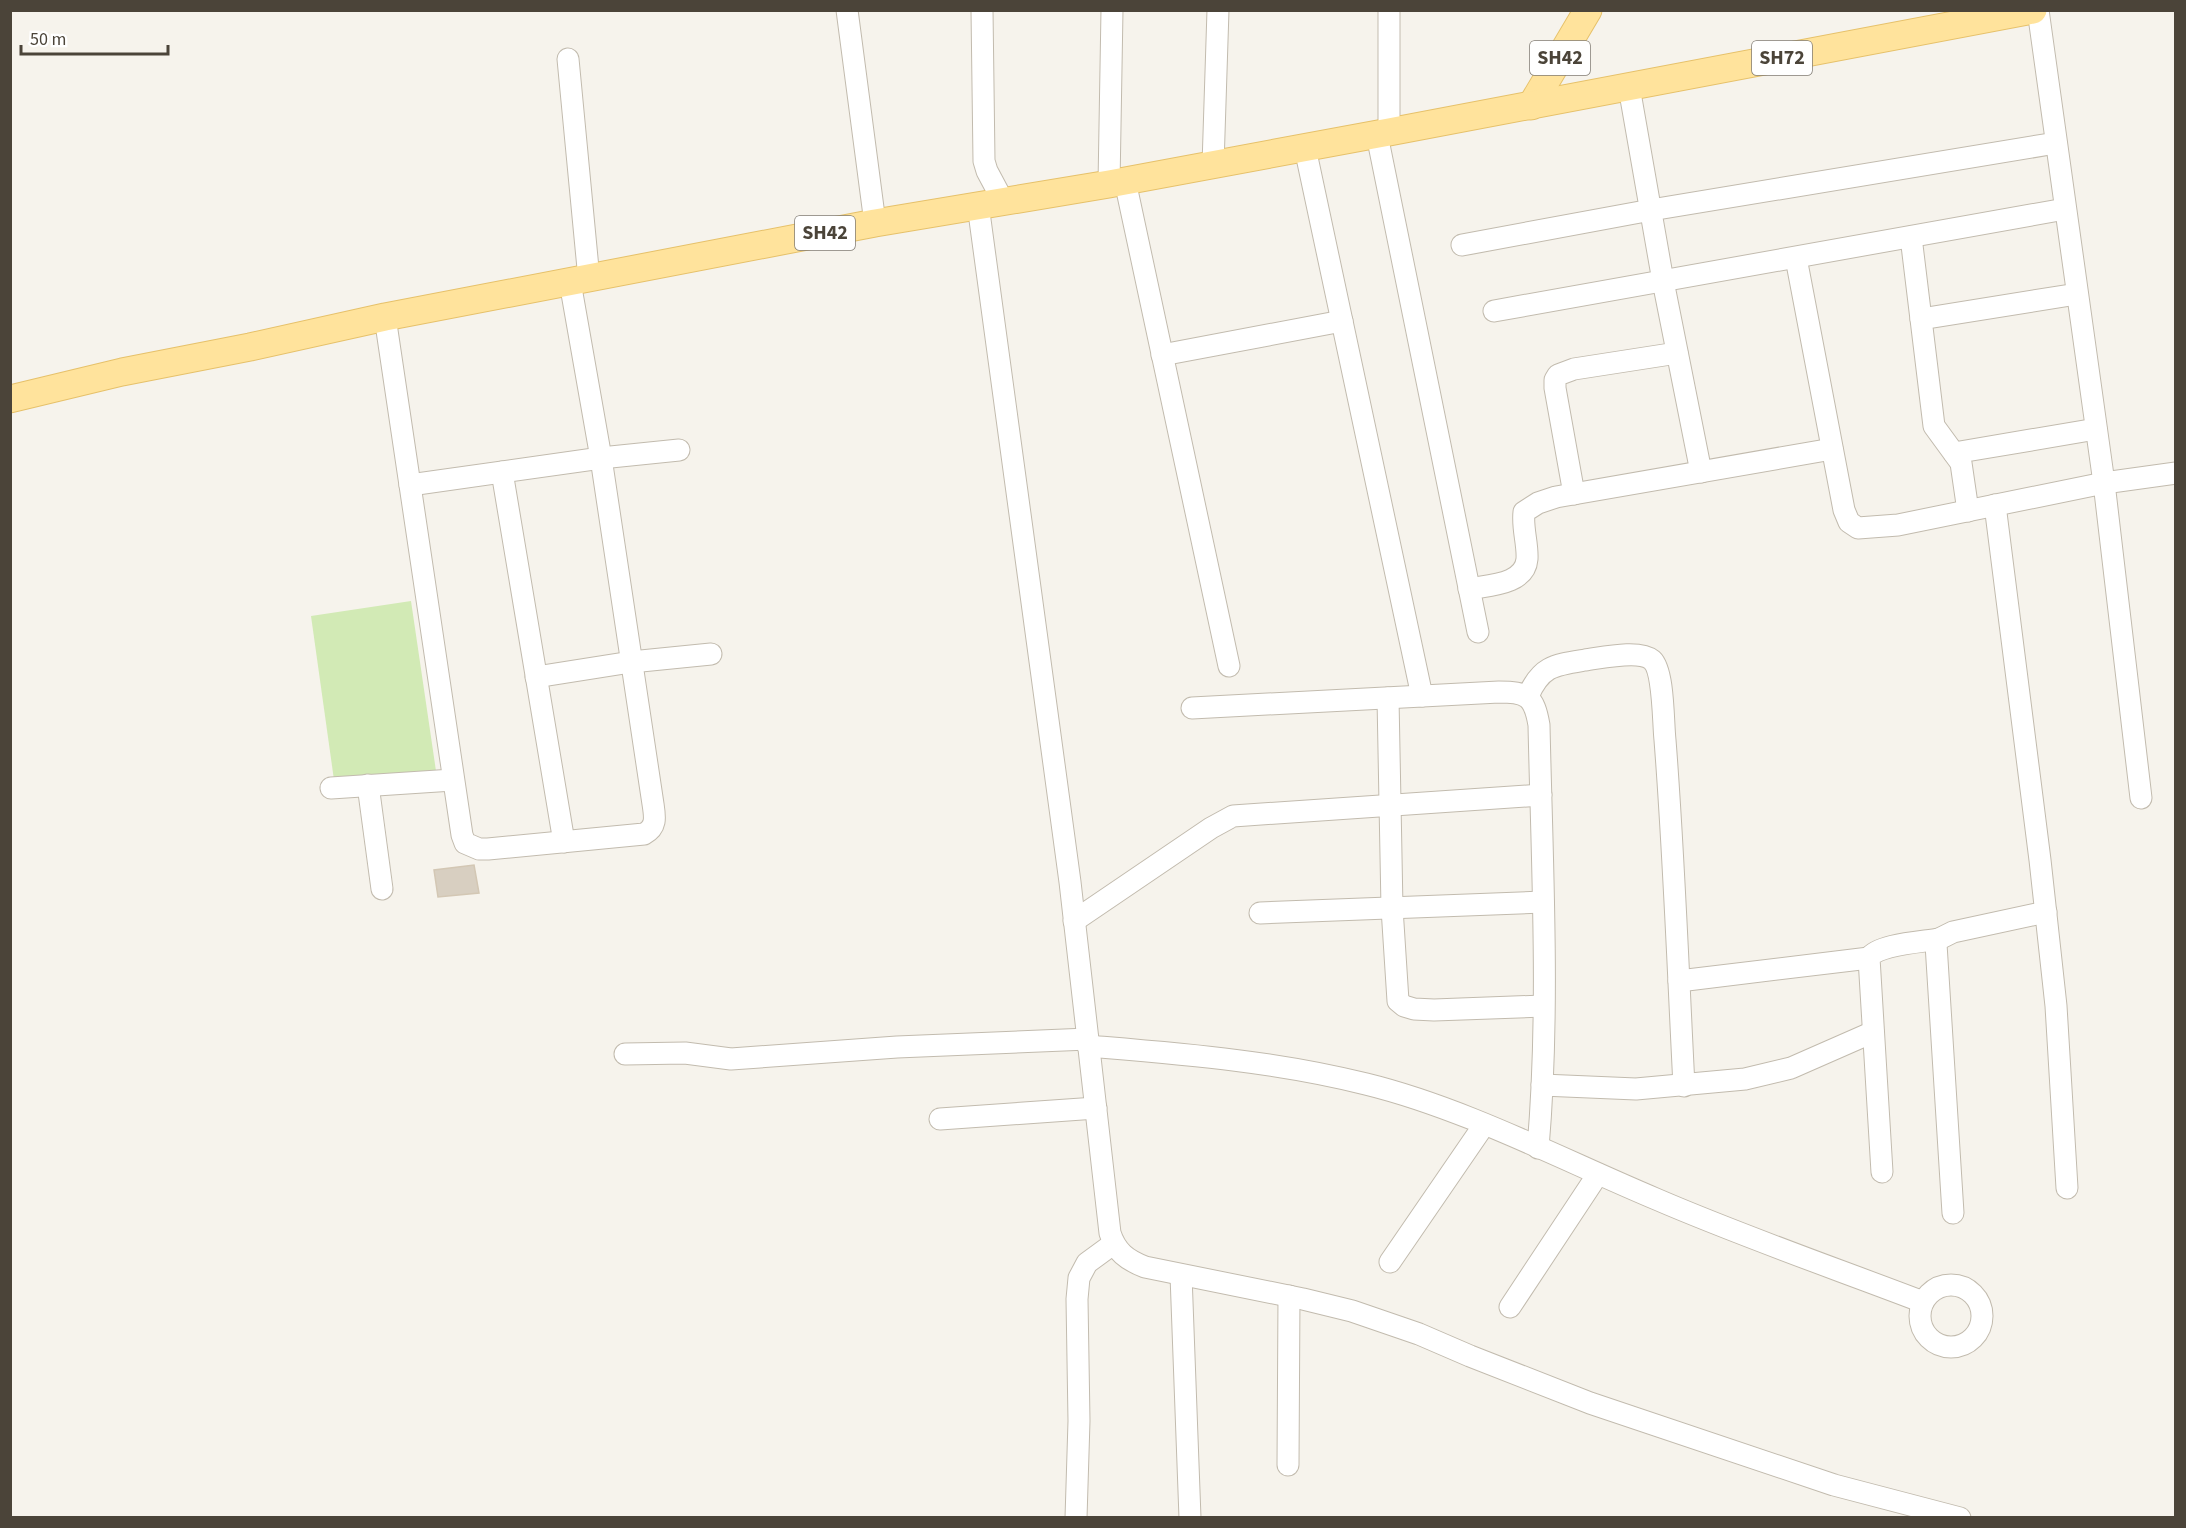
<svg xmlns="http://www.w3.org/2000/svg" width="2186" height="1528" font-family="'Source Sans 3',sans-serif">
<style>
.green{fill:#d2eab5}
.building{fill:#d8cfc1;stroke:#d3c7b4;stroke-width:1.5}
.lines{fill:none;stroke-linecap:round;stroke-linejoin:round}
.minor-casing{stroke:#c2bbae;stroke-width:23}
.major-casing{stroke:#e6c16a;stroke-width:29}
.minor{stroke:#fff;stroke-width:21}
.major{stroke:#ffe39c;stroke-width:27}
.labels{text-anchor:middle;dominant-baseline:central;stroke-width:4.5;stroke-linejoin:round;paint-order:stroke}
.shield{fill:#fff;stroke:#817c74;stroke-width:1.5}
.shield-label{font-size:20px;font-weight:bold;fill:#4b4439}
</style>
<rect width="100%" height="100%" fill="#f6f3ec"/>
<path class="green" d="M411,601l25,170 -102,9 -23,-164z"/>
<path class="building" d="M474,865l5,28 -41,4 -4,-27z"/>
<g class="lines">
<defs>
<g id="minor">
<path d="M847,10l28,213"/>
<path d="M982,10l2,151 3,10 16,30"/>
<path d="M1389,10v122"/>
<path d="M2038,10l66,473 37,315"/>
<path d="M568,59l21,220"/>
<path d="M1629,87l34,194 38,191"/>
<path d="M1377,135l101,497"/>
<path d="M1305,148l117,548"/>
<path d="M1213,165l5,-155"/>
<path d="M1125,181l104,485"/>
<path d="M1109,184l3,-174"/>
<path d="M978,205l92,677 40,351c6,19 17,27 35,34l158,32 49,12 67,23 51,22 120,47 244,82 126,33"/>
<path d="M1911,237l23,189 27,37 7,48"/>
<path d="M1462,245l189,-35 405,-67"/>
<path d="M1796,258l48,252 5,12 9,6 40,-3 206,-42 72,-10"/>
<path d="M1494,311l571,-102"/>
<path d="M385,317l77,518 3,8 14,6h9l156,-15c13,-7 11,-17 9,-30l-52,-346 -31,-176"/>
<path d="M1921,319l156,-25"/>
<path d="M1162,355l180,-34"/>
<path d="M1954,453l142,-24"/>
<path d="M502,472l62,370"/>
<path d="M410,485l191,-27 78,-8"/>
<path d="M1574,494l-19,-106v-8l3,-5 16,-6 103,-16"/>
<path d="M1995,505l45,355 16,146 11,182"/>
<path d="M1469,589c19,-4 56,-4 58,-30 1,-15 -5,-31 -3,-47l14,-9 18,-6 276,-48"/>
<path d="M536,677l95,-15 80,-8"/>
<path d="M1528,696c13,-30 26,-31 57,-36 16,-2 54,-11 67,0 12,11 11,63 13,80 9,115 13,230 19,346"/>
<path d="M1388,698l4,210 6,93 6,5 10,3 20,1 109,-4"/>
<path d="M1192,708l307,-16c28,0 35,4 40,33 3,140 11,283 -1,423"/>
<path d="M368,785l14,104"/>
<path d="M331,788l122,-8"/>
<path d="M1260,913l283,-11"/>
<path d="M1074,921l137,-93 22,-12 308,-21"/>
<path d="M1679,981l190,-23"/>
<path d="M1088,1046c94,8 187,15 278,38 98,24 197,76 290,115 88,38 178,69 267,103"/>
<path d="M625,1054l60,-1 46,6 166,-12 191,-8"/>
<path d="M1542,1085l94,4 109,-10 46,-11 82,-36"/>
<path d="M940,1119l156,-11"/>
<path d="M1882,1172l-13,-214c9,-14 54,-16 70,-19"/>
<path d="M1953,1213l-17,-269 3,-5 14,-7 93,-20"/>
<path d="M1390,1262l94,-137"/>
<path d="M1181,1275l9,243"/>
<circle cx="1951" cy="1316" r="31"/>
<path d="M1510,1307l88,-133"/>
<path d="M1288,1465l1,-169"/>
<path d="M1076,1518l3,-97 -2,-122 2,-21 8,-15 26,-19"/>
</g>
<g id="major">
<path d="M1531,106l57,-96"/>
<path d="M10,399l112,-27 128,-25 135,-30 490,-94 234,-39 280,-52 644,-122"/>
</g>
</defs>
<use href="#minor" class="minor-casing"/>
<use href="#major" class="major-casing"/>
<use href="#minor" class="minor"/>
<use href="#major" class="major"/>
</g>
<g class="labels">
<g class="shield">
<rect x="1530" y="41" width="60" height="34" rx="4.5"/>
<rect x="1752" y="41" width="60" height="34" rx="4.5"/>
<rect x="795" y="216" width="60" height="34" rx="4.5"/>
</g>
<g class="shield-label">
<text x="1560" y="58">SH42</text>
<text x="1782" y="58">SH72</text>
<text x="825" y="233">SH42</text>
</g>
</g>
<rect width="2186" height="1528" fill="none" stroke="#4b4439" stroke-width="24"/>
<path d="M21 45v9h147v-9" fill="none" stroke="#4b4439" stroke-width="3"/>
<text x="30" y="45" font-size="18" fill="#4b4439" stroke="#ffffff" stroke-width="4.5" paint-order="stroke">50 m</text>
</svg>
